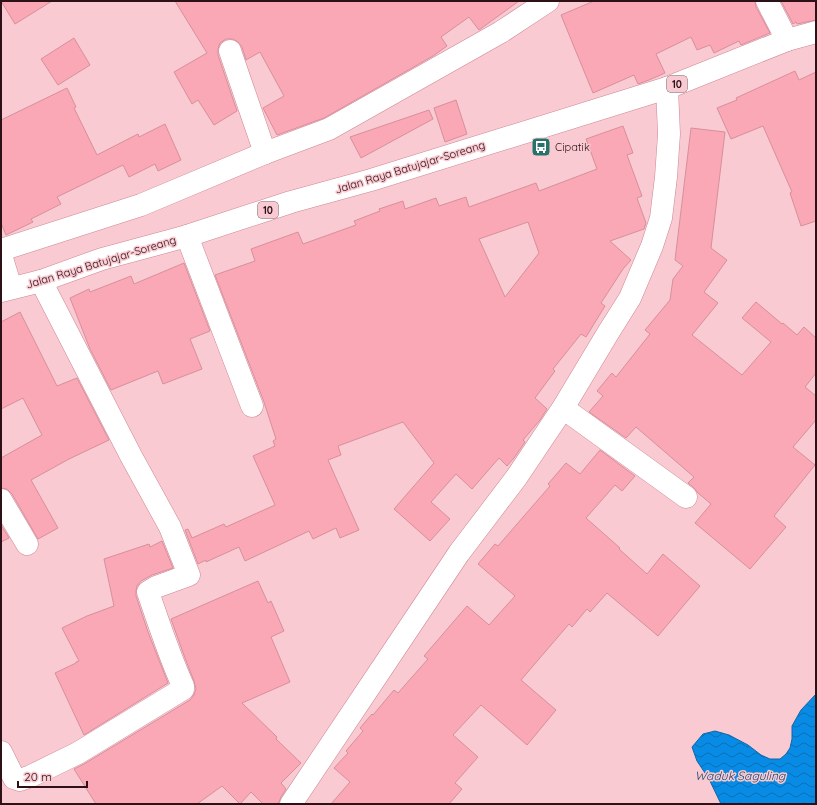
<svg xmlns="http://www.w3.org/2000/svg" width="817" height="805" font-family="Quicksand,sans-serif">
<style>
.water{fill:url(#water-waves);stroke:#1266a6}
.building{fill:#faa7b6;stroke:#d88f9c;fill-rule:evenodd}
.lines{fill:none;stroke-linecap:round;stroke-linejoin:round}
.minor-casing{stroke:#cf8693;stroke-width:23}
.highway-casing{stroke:#cf8693;stroke-width:23}
.minor{stroke:#fff;stroke-width:22}
.highway{stroke:#fff;stroke-width:22}
.labels{text-anchor:middle;dominant-baseline:central;stroke-width:3;stroke-linejoin:round;paint-order:stroke}
.shield{fill:#f9cad1;stroke:#6a484f;stroke-width:1}
.shield-label{font-size:10px;font-weight:bold;fill:#2d1117}
.poi-label{font-size:11px;fill:#2d1117;stroke:#f9cad1;text-anchor:start}
.street-label{font-size:11px;fill:#2d1117;stroke:#f9cad1}
.water-label{font-size:12px;font-style:italic;fill:#1c456a;stroke:#f9cad1}
</style>
<defs>
<pattern id="water-waves" width="16" height="10" patternUnits="userSpaceOnUse"><rect width="16" height="10" fill="#078be4"/><path d="M0 5q4-4 8 0t8 0" fill="none" stroke="#0870b8"/></pattern>
</defs>
<rect width="100%" height="100%" fill="#f9cad1"/>
<path class="water" d="M816,694v110h-95l-12,-25 -12,-18 -5,-14 11,-13 12,-3 14,4 19,10 13,10 9,4h10l6,-5 4,-6 2,-9v-13l9,-16z"/>
<g class="building">
<path d="M1,1h51l-37,23z"/>
<path d="M175,1h344l-40,29 -10,-13 -28,20 6,9 -14,10 -109,62 -47,17 -14,-27 21,-12 -24,-44 -14,8 -4,-13 -4,-5 -5,-3h-7l-6,4 -2,6v6l19,56 -23,14 -16,-25 -6,4 -18,-32 33,-19z"/>
<path d="M594,1h161l1,6 14,26 -29,12 -2,-4 -25,12 -4,-8 -13,5 -6,-13 -35,17 9,19 -16,7 -11,4 -4,-9 -41,18 -32,-78z"/>
<path d="M781,1h35v19l-19,4 -1,-2 -3,2z"/>
<path d="M74,38l16,27 -32,20 -17,-26z"/>
<path d="M795,71l4,9 17,-8v149l-15,5 -11,-33 2,-1 -29,-66 -32,13 -14,-31 20,-8 -1,-2z"/>
<path d="M67,88l9,19 -2,1 23,47 41,-21 1,3 26,-13 16,36 -23,11 -3,-7 -26,13 -6,-12 -66,32 4,7 -30,15 2,3 -27,13 -5,-12v-103z"/>
<path d="M456,100l11,34 -22,8 -11,-34z"/>
<path d="M429,110l4,9 -72,39 -11,-21z"/>
<path d="M623,126l10,27 -6,2 15,41 -5,2 9,25 -2,6 -34,12 21,19 -8,9 -22,34 4,3 -19,31 -5,-3 -28,35 2,2 -20,27 12,11 -7,11 -17,20 2,2 -11,16 -7,8 -8,-8 -27,31 -16,-15 -25,28 19,17 -20,22 -36,-32 40,-46 -31,-41 -65,24 3,9 -13,5 31,70 -19,8 -4,-10 -23,11 -4,-8 -64,30 -6,-14 -33,15v-2l-8,4 -13,-34 3,-1 4,9 32,-14 2,3 49,-22 -22,-49 22,-10 -2,-5 3,-2 -12,-37 -49,-127 40,-14 -4,-12 47,-17 5,12 53,-19 -2,-4 26,-10 -1,-2 24,-8 2,8 31,-11 3,8 27,-9 3,10 67,-24 3,8 58,-22 -11,-30zM528,222l11,31 -34,44 -26,-58z"/>
<path d="M691,128l34,4 -14,116 16,12 -23,32 14,11 -26,32 50,40 29,-33 -29,-24 14,-16 26,22 1,-1 14,12 7,-8 12,11v35l-11,14 11,9v24l-23,27 22,18 -41,51 12,11 -36,42 -55,-46 16,-19 -13,-11 -5,-6 -5,-4 6,-6 -58,-50 -10,11 -37,-26 14,-16 -6,-5 15,-18 4,4 34,-43 -5,-4 25,-30 3,-21 10,-13 -8,-6z"/>
<path d="M184,263l26,68 -20,8 12,30 -39,15 -5,-13 -47,19 -21,-41 -20,-51 19,-9 1,3 41,-16 3,8z"/>
<path d="M20,312l37,74 20,-8 32,62 -40,19 -38,21 27,48 -20,11 -26,-45 -5,-5 -6,-1v-30l41,-23 -19,-37 -22,11v-87z"/>
<path d="M600,450l35,26 -13,15 -7,-6 -29,33 34,30 -1,1 28,25 16,-20 37,32 -42,50 -51,-43 -17,19 -3,-3 -15,18 -3,-3 -48,56 35,30 -29,35 -46,-40 -28,30 25,22 -23,26 7,6 -13,15h-118l19,-22 -16,-14 14,-15 -2,-2 17,-20 -3,-3 12,-14 1,1 21,-25 4,3 30,-34 -4,-3 43,-50 22,19 26,-29 -37,-32 17,-20 3,2 52,-60 -2,-2 18,-21 14,11z"/>
<path d="M1,525l8,13 -8,4z"/>
<path d="M162,541l11,27 -21,7 -11,6 -4,5 -1,5v5l12,36 20,51 -84,52 -29,-62 21,-10v-1l3,-1 -17,-33 25,-12 27,-10 -10,-47 45,-15 1,3z"/>
<path d="M258,581l10,22 3,-2 13,30 -13,6 19,45 -48,21 35,34 -1,2 25,24 -20,20 5,6 -5,8 -2,5 -2,2h-14l-12,-12 -11,12 -18,-18 -25,18h-101l-22,-35 10,-5 106,-64 4,-5 2,-6 -2,-8 -9,-23 -14,-39z"/>
</g>
<g class="lines">
<defs>
<g id="minor">
<path d="M767,1l20,39"/>
<path d="M230,51l35,102"/>
<path d="M187,236l65,170"/>
<path d="M1,250l140,-45 124,-52 64,-24 172,-97 47,-31"/>
<path d="M1,255l10,33"/>
<path d="M563,408l123,89"/>
<path d="M1,500l26,44"/>
<path d="M1,752l13,26 6,2 11,-4 47,-23 105,-64v-3c-14,-31 -24,-62 -35,-94l8,-5 33,-12 -19,-48 -39,-71 -90,-175"/>
<path d="M291,804l168,-251 57,-75 47,-70 45,-75 22,-35 22,-52 9,-28 5,-41 3,-43 -2,-46"/>
</g>
<path id="highway" d="M1,291l40,-10 61,-22 85,-23 104,-34 80,-22 296,-92 120,-48 29,-8"/>
</defs>
<use href="#minor" class="minor-casing"/>
<use href="#highway" class="highway-casing"/>
<use href="#minor" class="minor"/>
<use href="#highway" class="highway"/>
</g>
<defs>
<symbol id="bus-square" viewBox="-11 -11 22 22"><rect x="-9" y="-9" width="18" height="18" rx="4" fill="#28726c" stroke="#f9cad1"/><path d="M-5-6H5V4H4V6H2V4H-2V6H-4V4H-5ZM-3.5-4V0h7V-4ZM-3.5 1.2v1.5H-2V1.2ZM2 1.2v1.5H3.5V1.2Z" fill="#fff"/></symbol>
</defs>
<g fill-rule="evenodd">
<use href="#bus-square" x="530" y="136" width="22" height="22"/>
</g>
<g class="labels">
<g class="shield">
<rect x="667" y="76" width="20" height="16" rx="3"/>
<rect x="258" y="202" width="20" height="16" rx="3"/>
</g>
<g class="shield-label">
<text x="677" y="84">10</text>
<text x="268" y="210">10</text>
</g>
<g class="poi-label">
<text x="555" y="147">Cipatik</text>
</g>
<g class="street-label">
<text transform="translate(410 167) rotate(-17)">Jalan Raya Batujajar-Soreang</text>
<text transform="translate(101 262) rotate(-17)">Jalan Raya Batujajar-Soreang</text>
</g>
<g class="water-label">
<text x="740" y="775">Waduk Saguling</text>
</g>
</g>
<rect width="817" height="805" fill="none" stroke="#2d1117" stroke-width="4"/>
<path d="M18 781v6h69v-6" fill="none" stroke="#2d1117" stroke-width="2"/>
<text x="24" y="781" font-size="12" fill="#2d1117" stroke="#f9cad1" stroke-width="3" paint-order="stroke">20 m</text>
</svg>
